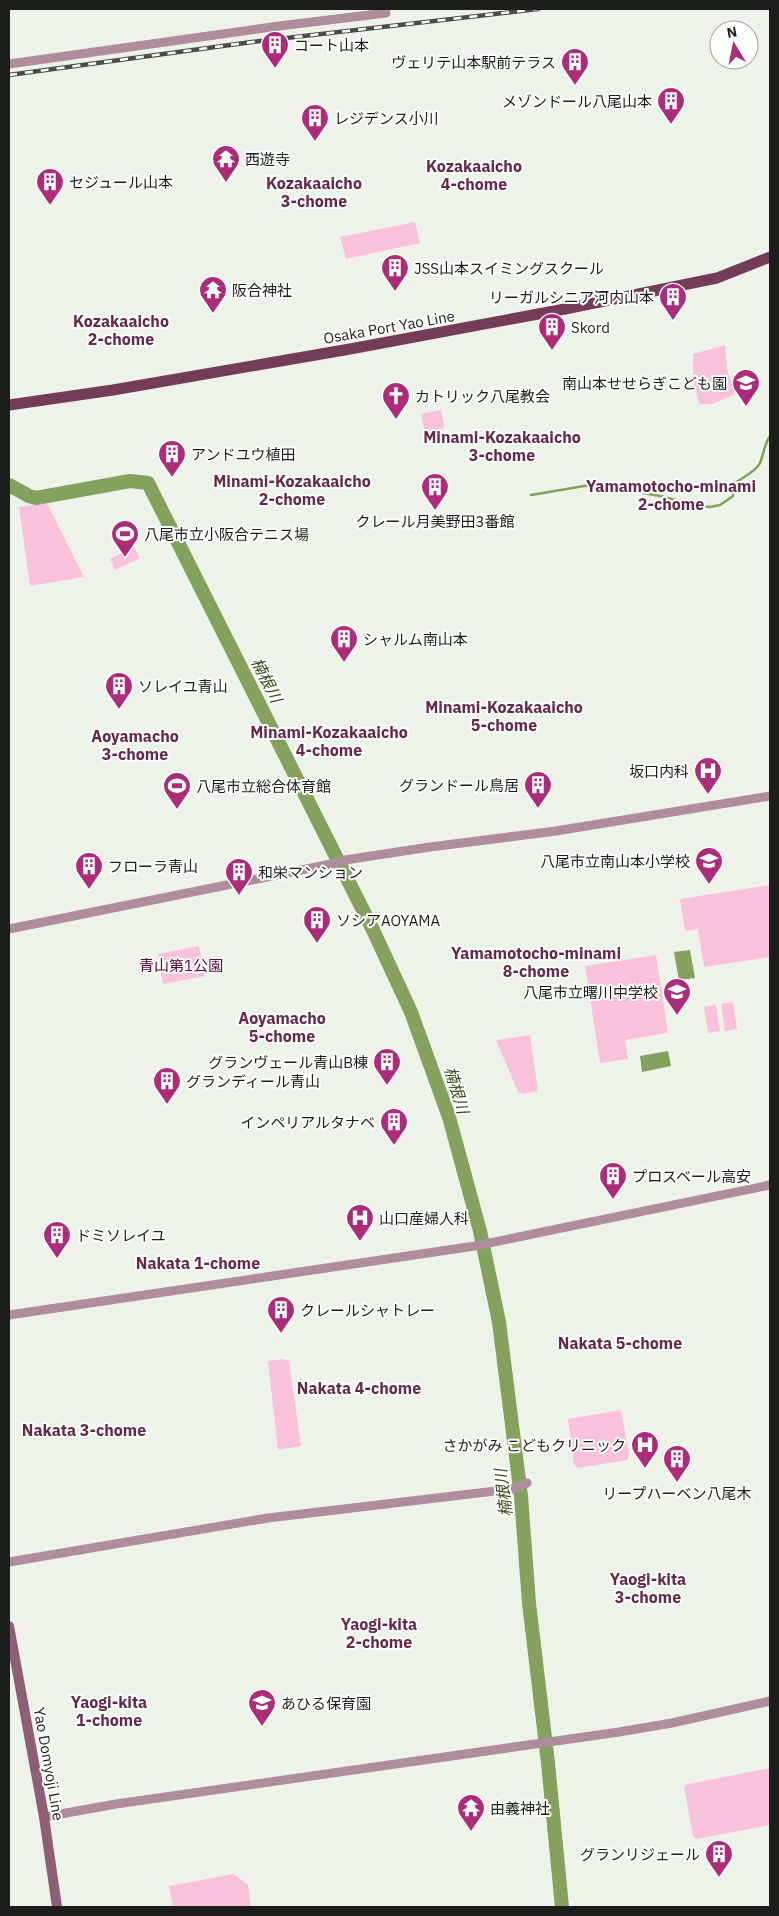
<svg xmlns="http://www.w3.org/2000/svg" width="779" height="1916" font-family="'IBM Plex Sans','Noto Sans JP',sans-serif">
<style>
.green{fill:#fac1dc}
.water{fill:#82a25d}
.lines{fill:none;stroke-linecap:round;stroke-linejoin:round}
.stream{stroke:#82a25d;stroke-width:2.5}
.river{stroke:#82a25d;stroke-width:14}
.tertiary{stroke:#af8d9d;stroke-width:9}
.secondary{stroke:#8d5e75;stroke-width:10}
.primary{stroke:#733c59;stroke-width:11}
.rail-casing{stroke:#494c48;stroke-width:4.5}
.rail{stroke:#fefffd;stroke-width:2.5;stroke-dasharray:8;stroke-linecap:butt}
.labels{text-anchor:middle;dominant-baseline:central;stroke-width:4;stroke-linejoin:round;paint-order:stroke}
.poi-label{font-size:15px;fill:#1c1e1b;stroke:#fefffd;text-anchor:start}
.street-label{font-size:15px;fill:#1c1e1b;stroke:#fefffd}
.park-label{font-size:15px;fill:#5c003c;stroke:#fefffd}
.neighbourhood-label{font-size:16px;font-weight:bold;fill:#66274a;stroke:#fefffd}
.water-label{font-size:16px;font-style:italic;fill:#344917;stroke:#fefffd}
</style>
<rect width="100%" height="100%" fill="#eef3e9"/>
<g class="green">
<path d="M415,222l5,21 -74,16 -6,-22z"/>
<path d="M725,345l2,24 8,25 -22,10h-14l-6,-24v-26z"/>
<path d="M441,410l3,15 -1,4 -18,4 -4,-19z"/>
<path d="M47,503l37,74 -54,9 -11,-79z"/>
<path d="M134,547l6,11 -25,12 -5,-11z"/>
<path d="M770,885v72l-66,10 -6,-38 -13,2 -5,-32z"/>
<path d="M199,946l6,30 -42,8 -5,-30z"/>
<path d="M656,955l12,78 -43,7 3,19 -28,4 -15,-97z"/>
<path d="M733,1002l4,27 -12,2 -4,-27z"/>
<path d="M716,1005l4,26 -12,2 -4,-26z"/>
<path d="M530,1035l8,56 -15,3 -5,-2 -22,-52z"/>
<path d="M284,1359l5,2 12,85 -23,4 -10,-89z"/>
<path d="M621,1410l8,45 -2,5 -49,8 -4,-3 -6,-46z"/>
<path d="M770,1768v57l-74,14 -3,-3 -9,-49 4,-3z"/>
<path d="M234,1874l14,11 3,22h-78l-4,-21z"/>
</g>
<g class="water">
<path d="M690,950l5,28 -16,2 -5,-28z"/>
<path d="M668,1051l3,15 -29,6 -2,-16z"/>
</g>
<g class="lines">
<path class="stream" d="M531,495l65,-11 64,12 35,9 15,2 10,-2 13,-9 1,-12c8,-7 21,-11 26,-21 4,-10 4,-18 10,-27"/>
<path class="river" d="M9,485l20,11 7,2 94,-17 18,2 225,447 38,82 38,105 31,114 19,91 22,174 8,107 19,160 14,144"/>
<g class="tertiary">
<path d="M9,64l270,-38 107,-13"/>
<path d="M9,929l322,-65 14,-4 85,-13 126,-16 214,-35"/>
<path d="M9,1315l466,-69 295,-61"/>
<path d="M9,1562l259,-44 244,-29 15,-6"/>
<path d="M44,1817l72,-13 503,-72 53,-9 98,-22"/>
</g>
<path class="secondary" d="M9,1626l35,191 13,90"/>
<path class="primary" d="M9,405l104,-15 237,-41 215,-40 152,-31 53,-21"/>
<defs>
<path id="rail" d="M9,75l243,-33 286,-33"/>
</defs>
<use href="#rail" class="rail-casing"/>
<use href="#rail" class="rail"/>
</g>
<defs>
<symbol id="building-pin" viewBox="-11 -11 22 30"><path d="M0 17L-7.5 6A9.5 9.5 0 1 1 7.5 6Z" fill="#ad2c79" stroke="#fefffd"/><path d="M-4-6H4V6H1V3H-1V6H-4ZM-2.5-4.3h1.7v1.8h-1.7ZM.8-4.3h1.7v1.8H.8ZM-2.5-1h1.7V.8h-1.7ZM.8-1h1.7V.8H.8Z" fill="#fff"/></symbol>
<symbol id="temple-pin" viewBox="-11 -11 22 30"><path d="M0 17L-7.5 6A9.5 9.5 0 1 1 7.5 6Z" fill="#ad2c79" stroke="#fefffd"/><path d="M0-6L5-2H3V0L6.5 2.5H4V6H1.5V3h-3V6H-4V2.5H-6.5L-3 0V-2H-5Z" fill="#fff"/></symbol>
<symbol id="school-pin" viewBox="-11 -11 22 30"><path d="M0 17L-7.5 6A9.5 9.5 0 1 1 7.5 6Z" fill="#ad2c79" stroke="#fefffd"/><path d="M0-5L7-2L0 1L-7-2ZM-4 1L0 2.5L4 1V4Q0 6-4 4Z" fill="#fff"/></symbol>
<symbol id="church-pin" viewBox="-11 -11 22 30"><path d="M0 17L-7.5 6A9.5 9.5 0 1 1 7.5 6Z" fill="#ad2c79" stroke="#fefffd"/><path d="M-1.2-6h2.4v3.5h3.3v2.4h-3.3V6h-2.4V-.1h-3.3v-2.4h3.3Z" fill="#fff"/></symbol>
<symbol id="stadium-pin" viewBox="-11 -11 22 30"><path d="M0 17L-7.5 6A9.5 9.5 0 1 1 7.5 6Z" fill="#ad2c79" stroke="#fefffd"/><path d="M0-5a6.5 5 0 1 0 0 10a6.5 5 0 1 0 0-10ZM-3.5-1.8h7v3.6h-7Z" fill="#fff"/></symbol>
<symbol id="hospital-pin" viewBox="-11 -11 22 30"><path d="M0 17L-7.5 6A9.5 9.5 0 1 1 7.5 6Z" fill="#ad2c79" stroke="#fefffd"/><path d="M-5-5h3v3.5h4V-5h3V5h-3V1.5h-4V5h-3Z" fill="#fff"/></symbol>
</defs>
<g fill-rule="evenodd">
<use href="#building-pin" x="259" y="29" width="32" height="43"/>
<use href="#building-pin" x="559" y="46" width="32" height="43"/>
<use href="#building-pin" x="655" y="85" width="32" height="43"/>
<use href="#building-pin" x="299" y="102" width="32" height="43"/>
<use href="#temple-pin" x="210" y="143" width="32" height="43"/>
<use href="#building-pin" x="34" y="166" width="32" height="43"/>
<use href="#building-pin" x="379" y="252" width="32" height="43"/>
<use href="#temple-pin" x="197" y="274" width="32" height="43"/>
<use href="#building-pin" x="657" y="281" width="32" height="43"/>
<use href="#building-pin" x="536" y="311" width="32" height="43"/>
<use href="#school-pin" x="730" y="367" width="32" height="43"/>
<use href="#church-pin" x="380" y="380" width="32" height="43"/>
<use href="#building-pin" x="156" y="438" width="32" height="43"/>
<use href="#building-pin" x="419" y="471" width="32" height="43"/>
<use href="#stadium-pin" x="109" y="518" width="32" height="43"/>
<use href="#building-pin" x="328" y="623" width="32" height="43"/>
<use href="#building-pin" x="103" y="670" width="32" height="43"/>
<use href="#hospital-pin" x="692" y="755" width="32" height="43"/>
<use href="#building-pin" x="522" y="769" width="32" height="43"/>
<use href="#stadium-pin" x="161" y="770" width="32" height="43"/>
<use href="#school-pin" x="693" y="845" width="32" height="43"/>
<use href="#building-pin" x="73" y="850" width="32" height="43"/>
<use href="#building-pin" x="223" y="856" width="32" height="43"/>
<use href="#building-pin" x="301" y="904" width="32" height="43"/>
<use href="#school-pin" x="661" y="976" width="32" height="43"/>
<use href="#building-pin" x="371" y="1046" width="32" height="43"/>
<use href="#building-pin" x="151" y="1065" width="32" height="43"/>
<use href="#building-pin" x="378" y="1106" width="32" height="43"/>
<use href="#building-pin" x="597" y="1160" width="32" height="43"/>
<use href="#hospital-pin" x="344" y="1202" width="32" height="43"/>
<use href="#building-pin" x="41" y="1219" width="32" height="43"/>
<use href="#building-pin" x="265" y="1294" width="32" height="43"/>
<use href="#hospital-pin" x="629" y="1429" width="32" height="43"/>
<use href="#building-pin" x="661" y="1443" width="32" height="43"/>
<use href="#school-pin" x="246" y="1687" width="32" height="43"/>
<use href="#temple-pin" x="455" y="1792" width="32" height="43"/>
<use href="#building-pin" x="703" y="1838" width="32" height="43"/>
</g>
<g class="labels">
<g class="poi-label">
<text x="294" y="45">コート山本</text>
<text x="556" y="62" text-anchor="end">ヴェリテ山本駅前テラス</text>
<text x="652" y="101" text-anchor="end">メゾンドール八尾山本</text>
<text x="334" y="118">レジデンス小川</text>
<text x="245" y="159">西遊寺</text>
<text x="69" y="182">セジュール山本</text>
<text x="414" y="268">JSS山本スイミングスクール</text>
<text x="232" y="290">阪合神社</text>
<text x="654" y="297" text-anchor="end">リーガルシニア河内山本</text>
<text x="571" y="327">Skord</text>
<text x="727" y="383" text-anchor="end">南山本せせらぎこども園</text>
<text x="415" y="396">カトリック八尾教会</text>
<text x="191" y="454">アンドユウ植田</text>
<text x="435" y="521" text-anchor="middle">クレール月美野田3番館</text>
<text x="144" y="534">八尾市立小阪合テニス場</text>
<text x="363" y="639">シャルム南山本</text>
<text x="138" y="686">ソレイユ青山</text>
<text x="689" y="771" text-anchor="end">坂口内科</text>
<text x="519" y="785" text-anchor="end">グランドール鳥居</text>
<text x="196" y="786">八尾市立総合体育館</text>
<text x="690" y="861" text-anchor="end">八尾市立南山本小学校</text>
<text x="108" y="866">フローラ青山</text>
<text x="258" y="872">和栄マンション</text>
<text x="336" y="920">ソシアAOYAMA</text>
<text x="658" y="992" text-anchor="end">八尾市立曙川中学校</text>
<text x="368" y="1062" text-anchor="end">グランヴェール青山B棟</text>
<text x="186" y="1081">グランディール青山</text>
<text x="375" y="1122" text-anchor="end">インペリアルタナベ</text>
<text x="632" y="1176">プロスベール高安</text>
<text x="379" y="1218">山口産婦人科</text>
<text x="76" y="1235">ドミソレイユ</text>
<text x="300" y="1310">クレールシャトレー</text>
<text x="626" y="1445" text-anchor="end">さかがみ こどもクリニック</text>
<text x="677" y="1493" text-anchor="middle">リープハーベン八尾木</text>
<text x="281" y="1703">あひる保育園</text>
<text x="490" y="1808">由義神社</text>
<text x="700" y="1854" text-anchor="end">グランリジェール</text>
</g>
<g class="street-label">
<text transform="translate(389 327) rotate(-10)">Osaka Port Yao Line</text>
<text transform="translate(49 1764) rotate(80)">Yao Domyoji Line</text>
</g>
<g class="park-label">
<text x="181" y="965">青山第1公園</text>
</g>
<g class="neighbourhood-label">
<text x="474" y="166">Kozakaaicho<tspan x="474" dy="18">4-chome</tspan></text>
<text x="314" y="183">Kozakaaicho<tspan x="314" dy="18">3-chome</tspan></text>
<text x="121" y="321">Kozakaaicho<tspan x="121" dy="18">2-chome</tspan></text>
<text x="502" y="437">Minami-Kozakaaicho<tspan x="502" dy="18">3-chome</tspan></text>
<text x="292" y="481">Minami-Kozakaaicho<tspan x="292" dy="18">2-chome</tspan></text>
<text x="671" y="486">Yamamotocho-minami<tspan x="671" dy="18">2-chome</tspan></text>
<text x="504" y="707">Minami-Kozakaaicho<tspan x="504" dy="18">5-chome</tspan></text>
<text x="329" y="732">Minami-Kozakaaicho<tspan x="329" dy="18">4-chome</tspan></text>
<text x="135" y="736">Aoyamacho<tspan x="135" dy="18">3-chome</tspan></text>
<text x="536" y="953">Yamamotocho-minami<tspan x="536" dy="18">8-chome</tspan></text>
<text x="282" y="1018">Aoyamacho<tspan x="282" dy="18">5-chome</tspan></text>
<text x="198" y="1263">Nakata 1-chome</text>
<text x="620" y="1343">Nakata 5-chome</text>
<text x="359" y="1388">Nakata 4-chome</text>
<text x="84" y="1430">Nakata 3-chome</text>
<text x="648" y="1579">Yaogi-kita<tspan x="648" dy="18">3-chome</tspan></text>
<text x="379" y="1624">Yaogi-kita<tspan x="379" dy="18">2-chome</tspan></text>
<text x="109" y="1702">Yaogi-kita<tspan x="109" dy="18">1-chome</tspan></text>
</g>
<g class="water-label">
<text transform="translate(267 680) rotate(63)">楠根川</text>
<text transform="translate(457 1090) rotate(73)">楠根川</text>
<text transform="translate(503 1493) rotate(-97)">楠根川</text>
</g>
</g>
<rect width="779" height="1916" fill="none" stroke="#1c1e1b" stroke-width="20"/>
<g transform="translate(734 45) rotate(350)"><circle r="24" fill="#fefffd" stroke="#a4a5a3"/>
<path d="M0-4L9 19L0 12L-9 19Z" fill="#ad2c79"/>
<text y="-8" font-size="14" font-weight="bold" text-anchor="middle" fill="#1c1e1b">N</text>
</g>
</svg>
